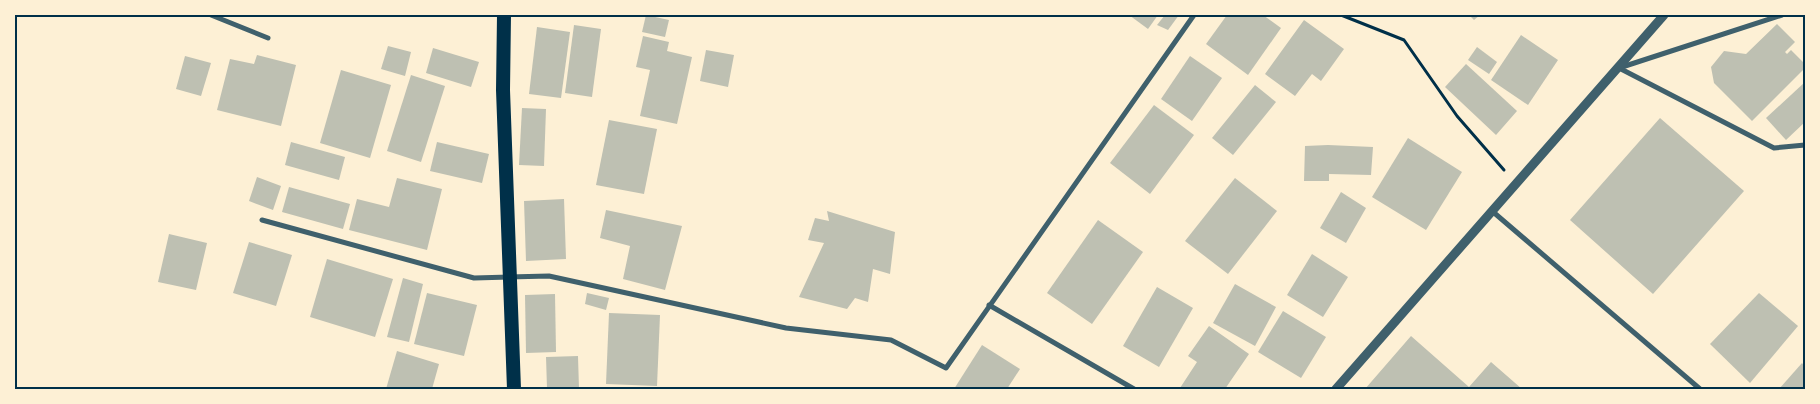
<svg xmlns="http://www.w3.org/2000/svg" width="1820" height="404" font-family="'Fira Sans',sans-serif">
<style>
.building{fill:#bec0b2}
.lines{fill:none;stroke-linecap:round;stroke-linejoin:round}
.path{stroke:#003049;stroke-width:3}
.minor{stroke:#3f606c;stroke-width:5}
.tertiary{stroke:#3f606c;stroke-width:9}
.trunk{stroke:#003049;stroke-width:14}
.neatline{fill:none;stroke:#003049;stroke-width:2}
</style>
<rect width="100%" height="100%" fill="#fdf0d5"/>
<g class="building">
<path d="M646,15l23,5 -4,17 -23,-5z"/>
<path d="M1129,15h29l-10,14z"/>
<path d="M1165,15h14l-11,15 -11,-5z"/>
<path d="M1227,15h36l18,13 -33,47 -42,-31z"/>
<path d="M1469,15h11l-6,5z"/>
<path d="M1304,20l40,29 -23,32 -9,-7 -17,22 -30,-22z"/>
<path d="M1777,24l18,18 -10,10 2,2 4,-4 14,14v4l-53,53 -38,-38 -3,-16 13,-16 22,3z"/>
<path d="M574,25l27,4 -9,68 -27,-4z"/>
<path d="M537,27l33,5 -9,66 -32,-4z"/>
<path d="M1521,35l37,25 -30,45 -37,-25z"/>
<path d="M643,36l26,6 -2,9 25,6 -15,67 -37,-8 10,-46 -14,-3z"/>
<path d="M388,46l23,6 -6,24 -24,-7z"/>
<path d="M1477,47l20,15 -8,12 -21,-14z"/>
<path d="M433,48l46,14 -8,25 -45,-14z"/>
<path d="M706,50l28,5 -6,32 -28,-6z"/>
<path d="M257,55l39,10 -15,61 -64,-16 13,-51 24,5z"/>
<path d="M185,56l26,7 -10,33 -25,-7z"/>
<path d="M1190,56l32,22 -30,43 -31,-22z"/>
<path d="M1466,64l51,47 -21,24 -51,-48z"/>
<path d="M341,70l50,15 -21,73 -50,-15z"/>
<path d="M411,75l34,11 -24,76 -34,-11z"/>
<path d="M1805,82v40l-19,18 -20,-22z"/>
<path d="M1255,85l21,17 -43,53 -21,-17z"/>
<path d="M1154,105l40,30 -44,59 -40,-31z"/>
<path d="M522,108l24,1 -2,57 -25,-1z"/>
<path d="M1660,118l84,73 -91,103 -83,-74z"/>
<path d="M609,120l48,9 -13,65 -48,-9z"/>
<path d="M1408,138l54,34 -36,58 -54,-33z"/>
<path d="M291,142l54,15 -6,23 -54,-15z"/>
<path d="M437,142l52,12 -7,29 -52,-12z"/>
<path d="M1328,145l45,2 -2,28 -42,-1v7h-25l1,-35z"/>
<path d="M257,177l24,9 -8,24 -24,-9z"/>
<path d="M397,178l45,11 -15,61 -78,-20 8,-31 32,8z"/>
<path d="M1235,178l42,33 -49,63 -43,-33z"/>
<path d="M289,187l61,17 -7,25 -61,-17z"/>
<path d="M1341,192l25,16 -20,35 -26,-15z"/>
<path d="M564,199l2,60 -40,2 -2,-60z"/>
<path d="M606,210l76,16 -17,64 -42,-11 7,-33 -30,-8z"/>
<path d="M827,211l68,21 -5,42 -17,-5 -5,33 -13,-4 -8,11 -48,-12 25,-54 -16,-3 7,-22 14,3z"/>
<path d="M1098,220l45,32 -51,72 -45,-31z"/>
<path d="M169,234l38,9 -11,47 -38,-8z"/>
<path d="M249,242l43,13 -16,51 -43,-13z"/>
<path d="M1312,254l36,23 -25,40 -36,-22z"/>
<path d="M327,259l66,20 -18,58 -65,-20z"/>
<path d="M403,278l20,6 -14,58 -22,-5z"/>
<path d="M1235,284l41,23 -21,39 -42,-23z"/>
<path d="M1157,287l36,21 -34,59 -36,-21z"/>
<path d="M427,293l50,12 -13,51 -50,-12z"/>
<path d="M587,293l22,5 -3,12 -21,-6z"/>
<path d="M1759,293l39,33 -48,57 -40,-39z"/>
<path d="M555,294l1,58 -30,1 -1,-58z"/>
<path d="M1283,311l43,26 -25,41 -43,-26z"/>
<path d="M609,313l51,2 -3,71 -51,-2z"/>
<path d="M1209,326l40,28 -24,35h-44l-1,-1 17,-26 -9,-6z"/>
<path d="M1411,336l58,51 22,-25 31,27h-157z"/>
<path d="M982,345l38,24 -13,20h-53z"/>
<path d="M397,351l42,13 -7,25h-46z"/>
<path d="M578,356l1,33h-32l-1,-32z"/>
<path d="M1802,363l3,4v22h-26z"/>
</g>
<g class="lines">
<path class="path" d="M1341,15l63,25 53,76 47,54"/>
<g class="minor">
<path d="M211,15l57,23"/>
<path d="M1619,68l155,80 31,-3"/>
<path d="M1619,68l163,-53"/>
<path d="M1492,211l208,178"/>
<path d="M262,220l212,58 75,-2 237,52 105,12 55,28 248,-353"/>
<path d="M989,305l145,84"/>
</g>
<path class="tertiary" d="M1336,389l328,-374"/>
<path class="trunk" d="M504,15l-1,75 11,299"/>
</g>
<rect width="1820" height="404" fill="none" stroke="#fdf0d5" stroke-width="32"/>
<rect x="16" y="16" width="1788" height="372" class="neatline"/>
</svg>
